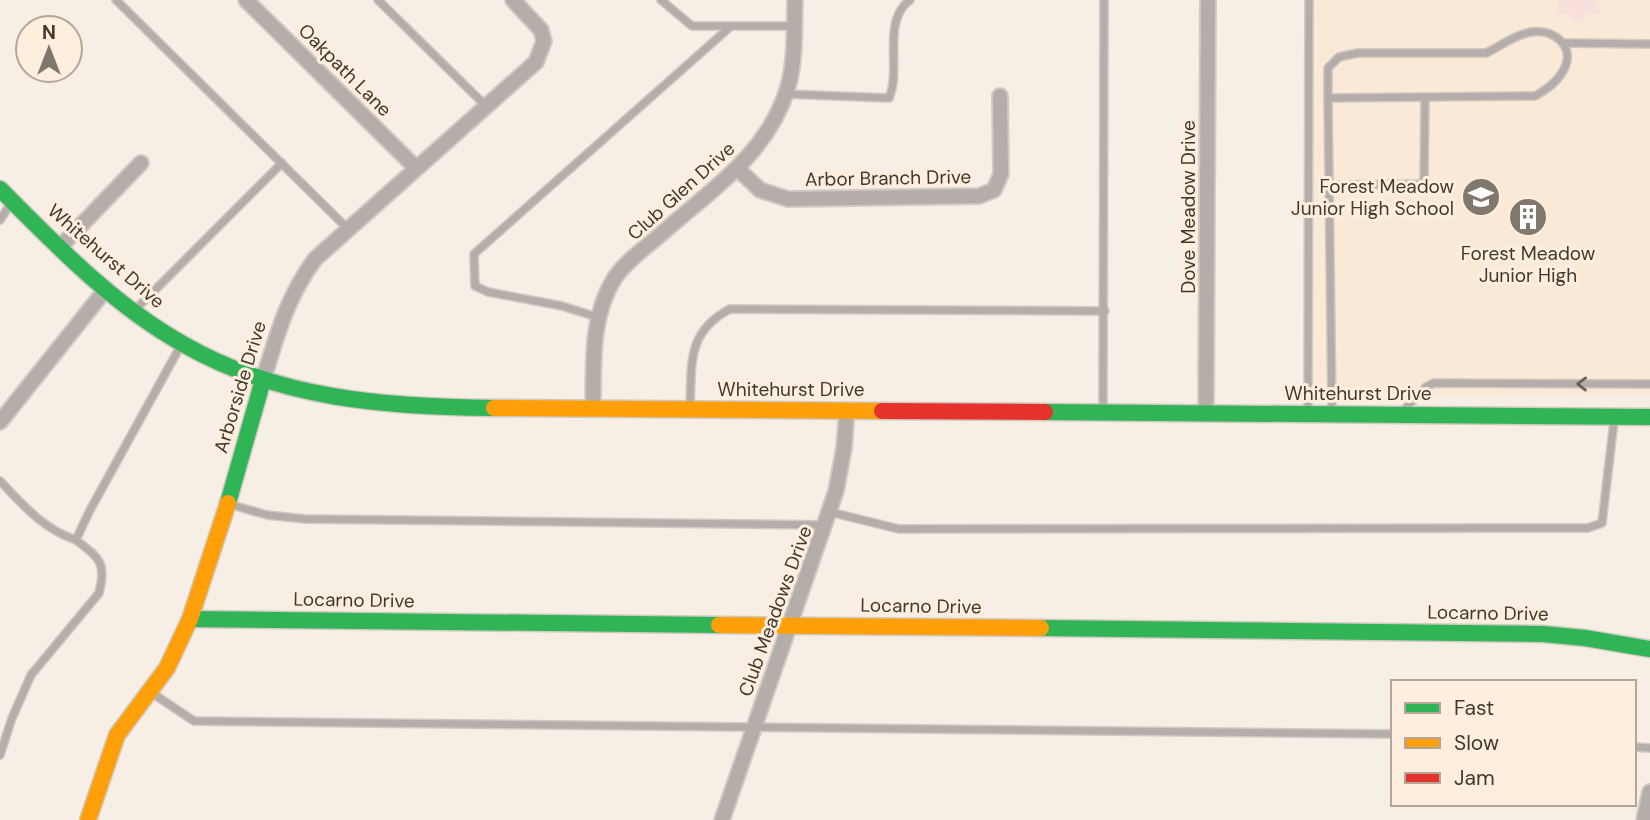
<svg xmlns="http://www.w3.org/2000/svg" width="1650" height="820" font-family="'DM Sans',sans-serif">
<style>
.built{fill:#fbe9d7}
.green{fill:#fae0dd}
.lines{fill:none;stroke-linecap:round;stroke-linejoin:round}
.lane-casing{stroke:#d1cac2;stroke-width:10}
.street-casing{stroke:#d1cac2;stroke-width:18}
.fast-casing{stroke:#d1cac2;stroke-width:19}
.slow-casing{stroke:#d1cac2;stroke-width:19}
.jam-casing{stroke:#d1cac2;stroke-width:19}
.lane{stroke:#b4adaa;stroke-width:7}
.street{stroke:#b4adaa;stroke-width:14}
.fast{stroke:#30b455;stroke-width:16}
.slow{stroke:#ff9f0a;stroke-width:16}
.jam{stroke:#e5322d;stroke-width:16}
.oneway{stroke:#6a6159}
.labels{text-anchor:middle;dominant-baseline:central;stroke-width:6;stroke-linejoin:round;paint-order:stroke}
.street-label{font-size:19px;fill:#42382d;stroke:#feeede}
.poi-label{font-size:19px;fill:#42382d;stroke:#feeede;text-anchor:end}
</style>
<rect width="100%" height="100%" fill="#f7eee5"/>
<path class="built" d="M1313,0h337v395l-338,-1z"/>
<path class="green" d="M1559,0h36l5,14h-15l-1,7h-13v-7h-17z"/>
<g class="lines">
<defs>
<g id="lane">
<path d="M116,0l232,229"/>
<path d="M378,0l109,107"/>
<path d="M661,0l31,26h102"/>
<path d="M1564,43l86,1"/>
<path d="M785,94l104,4c13,-29 -8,-77 21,-98"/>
<path d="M1328,98l207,-2c12,-7 21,-13 28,-25 14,-24 -9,-43 -32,-39 -17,3 -30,14 -45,21h-128l-19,4 -11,11v30l4,315"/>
<path d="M1329,185l95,-1 1,-86"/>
<path d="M0,220l11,-17"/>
<path d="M135,310l147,-147"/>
<path d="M597,317l-35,-11 -74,-14 -13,-6 -1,-32 256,-227"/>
<path d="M690,408c2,-43 -4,-76 40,-99l375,2"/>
<path d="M1103,411l1,-411"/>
<path d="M1403,411l23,-24 8,-4 216,1"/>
<path d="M1308,412l1,-412"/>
<path d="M0,481c23,24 43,48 76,59"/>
<path d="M232,505l35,10 38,4 518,6"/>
<path d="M830,512l69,17 689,-1 14,-5 12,-102"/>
<path d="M152,693l42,28 1199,13"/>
<path d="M1634,747l16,1"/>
<path d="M0,755l12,-37 19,-43 68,-82c8,-31 0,-35 -23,-53l13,-28 92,-167"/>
</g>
<g id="street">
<path d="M246,0l170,168"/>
<path d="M738,169l22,21 28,9 191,-3 15,-6 7,-16 -1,-78"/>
<path d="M61,246l80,-83"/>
<path d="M263,380c15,-47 23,-81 52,-121l221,-197 8,-21 -3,-11 -28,-30"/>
<path d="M593,408c1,-44 -3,-90 21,-129 11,-18 38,-36 54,-51 47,-41 99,-75 119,-138 9,-28 7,-61 8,-90"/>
<path d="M1206,413l2,-413"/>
<path d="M0,422l106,-133"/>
<path d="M722,820l114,-329 8,-43 3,-38"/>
<path d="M1644,820l6,-28"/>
</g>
<g id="fast">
<path d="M0,189c56,56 113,116 183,155 95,55 203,63 311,64"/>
<path d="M1045,412l605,5"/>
<path d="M228,503l35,-123"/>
<path d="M190,619l529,6"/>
<path d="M1041,628l502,6 42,4 65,11"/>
</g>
<g id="slow">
<path d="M494,408l388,3"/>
<path d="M719,625l322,3"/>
<path d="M88,820l29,-85 50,-67 23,-49 38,-116"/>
</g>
<path id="jam" d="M882,411l163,1"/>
</defs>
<use href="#lane" class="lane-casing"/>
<use href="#street" class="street-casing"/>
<use href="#fast" class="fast-casing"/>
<use href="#slow" class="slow-casing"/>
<use href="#jam" class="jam-casing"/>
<use href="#lane" class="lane"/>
<use href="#street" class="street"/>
<use href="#fast" class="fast"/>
<use href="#slow" class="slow"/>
<use href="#jam" class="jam"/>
</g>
<defs><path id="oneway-chevron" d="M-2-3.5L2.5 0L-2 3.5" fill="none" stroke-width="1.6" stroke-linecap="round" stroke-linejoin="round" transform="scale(1.75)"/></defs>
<use class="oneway" href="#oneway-chevron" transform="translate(1582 384) rotate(-179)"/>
<defs>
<symbol id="school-disc" viewBox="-11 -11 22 22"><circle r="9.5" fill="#81786d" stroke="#feeede"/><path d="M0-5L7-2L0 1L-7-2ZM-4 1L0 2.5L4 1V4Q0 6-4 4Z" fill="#fff"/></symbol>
<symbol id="building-disc" viewBox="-11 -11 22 22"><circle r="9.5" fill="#81786d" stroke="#feeede"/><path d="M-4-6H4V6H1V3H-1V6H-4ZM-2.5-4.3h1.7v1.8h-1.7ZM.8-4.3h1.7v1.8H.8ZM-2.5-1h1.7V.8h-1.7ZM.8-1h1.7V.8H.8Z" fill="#fff"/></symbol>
</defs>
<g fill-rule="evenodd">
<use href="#school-disc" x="1459" y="175" width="44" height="44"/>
<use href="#building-disc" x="1506" y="195" width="44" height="44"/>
</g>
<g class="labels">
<g class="street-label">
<text transform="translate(345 70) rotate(45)">Oakpath Lane</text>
<text transform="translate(888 178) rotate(-1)">Arbor Branch Drive</text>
<text transform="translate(681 191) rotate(-42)">Club Glen Drive</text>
<text transform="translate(1188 207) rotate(-90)">Dove Meadow Drive</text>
<text transform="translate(106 256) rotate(41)">Whitehurst Drive</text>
<text transform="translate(240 387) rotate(-73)">Arborside Drive</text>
<text x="791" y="389">Whitehurst Drive</text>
<text x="1358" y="393">Whitehurst Drive</text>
<text transform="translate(354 600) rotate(1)">Locarno Drive</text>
<text transform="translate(921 606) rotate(1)">Locarno Drive</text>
<text transform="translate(775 611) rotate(-70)">Club Meadows Drive</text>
<text transform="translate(1488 613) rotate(1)">Locarno Drive</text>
</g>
<g class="poi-label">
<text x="1454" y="186">Forest Meadow<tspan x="1454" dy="22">Junior High School</tspan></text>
<text x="1528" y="253" text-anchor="middle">Forest Meadow<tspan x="1528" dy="22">Junior High</tspan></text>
</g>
</g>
<rect x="1391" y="680" width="245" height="126" fill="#feeede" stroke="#b3a597" stroke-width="2"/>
<rect x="1405" y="703" width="35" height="10" fill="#30b455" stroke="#b3a597" stroke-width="2"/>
<text x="1454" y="715" font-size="21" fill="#42382d">Fast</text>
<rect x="1405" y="738" width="35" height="10" fill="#ff9f0a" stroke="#b3a597" stroke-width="2"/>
<text x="1454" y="750" font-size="21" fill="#42382d">Slow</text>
<rect x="1405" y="773" width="35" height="10" fill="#e5322d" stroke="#b3a597" stroke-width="2"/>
<text x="1454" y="785" font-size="21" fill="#42382d">Jam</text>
<g transform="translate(49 49)"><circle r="33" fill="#feeede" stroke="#b3a597" stroke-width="2"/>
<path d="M0-5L12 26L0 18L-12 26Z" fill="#81786d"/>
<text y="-10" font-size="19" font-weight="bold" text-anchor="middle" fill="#42382d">N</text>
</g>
</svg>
